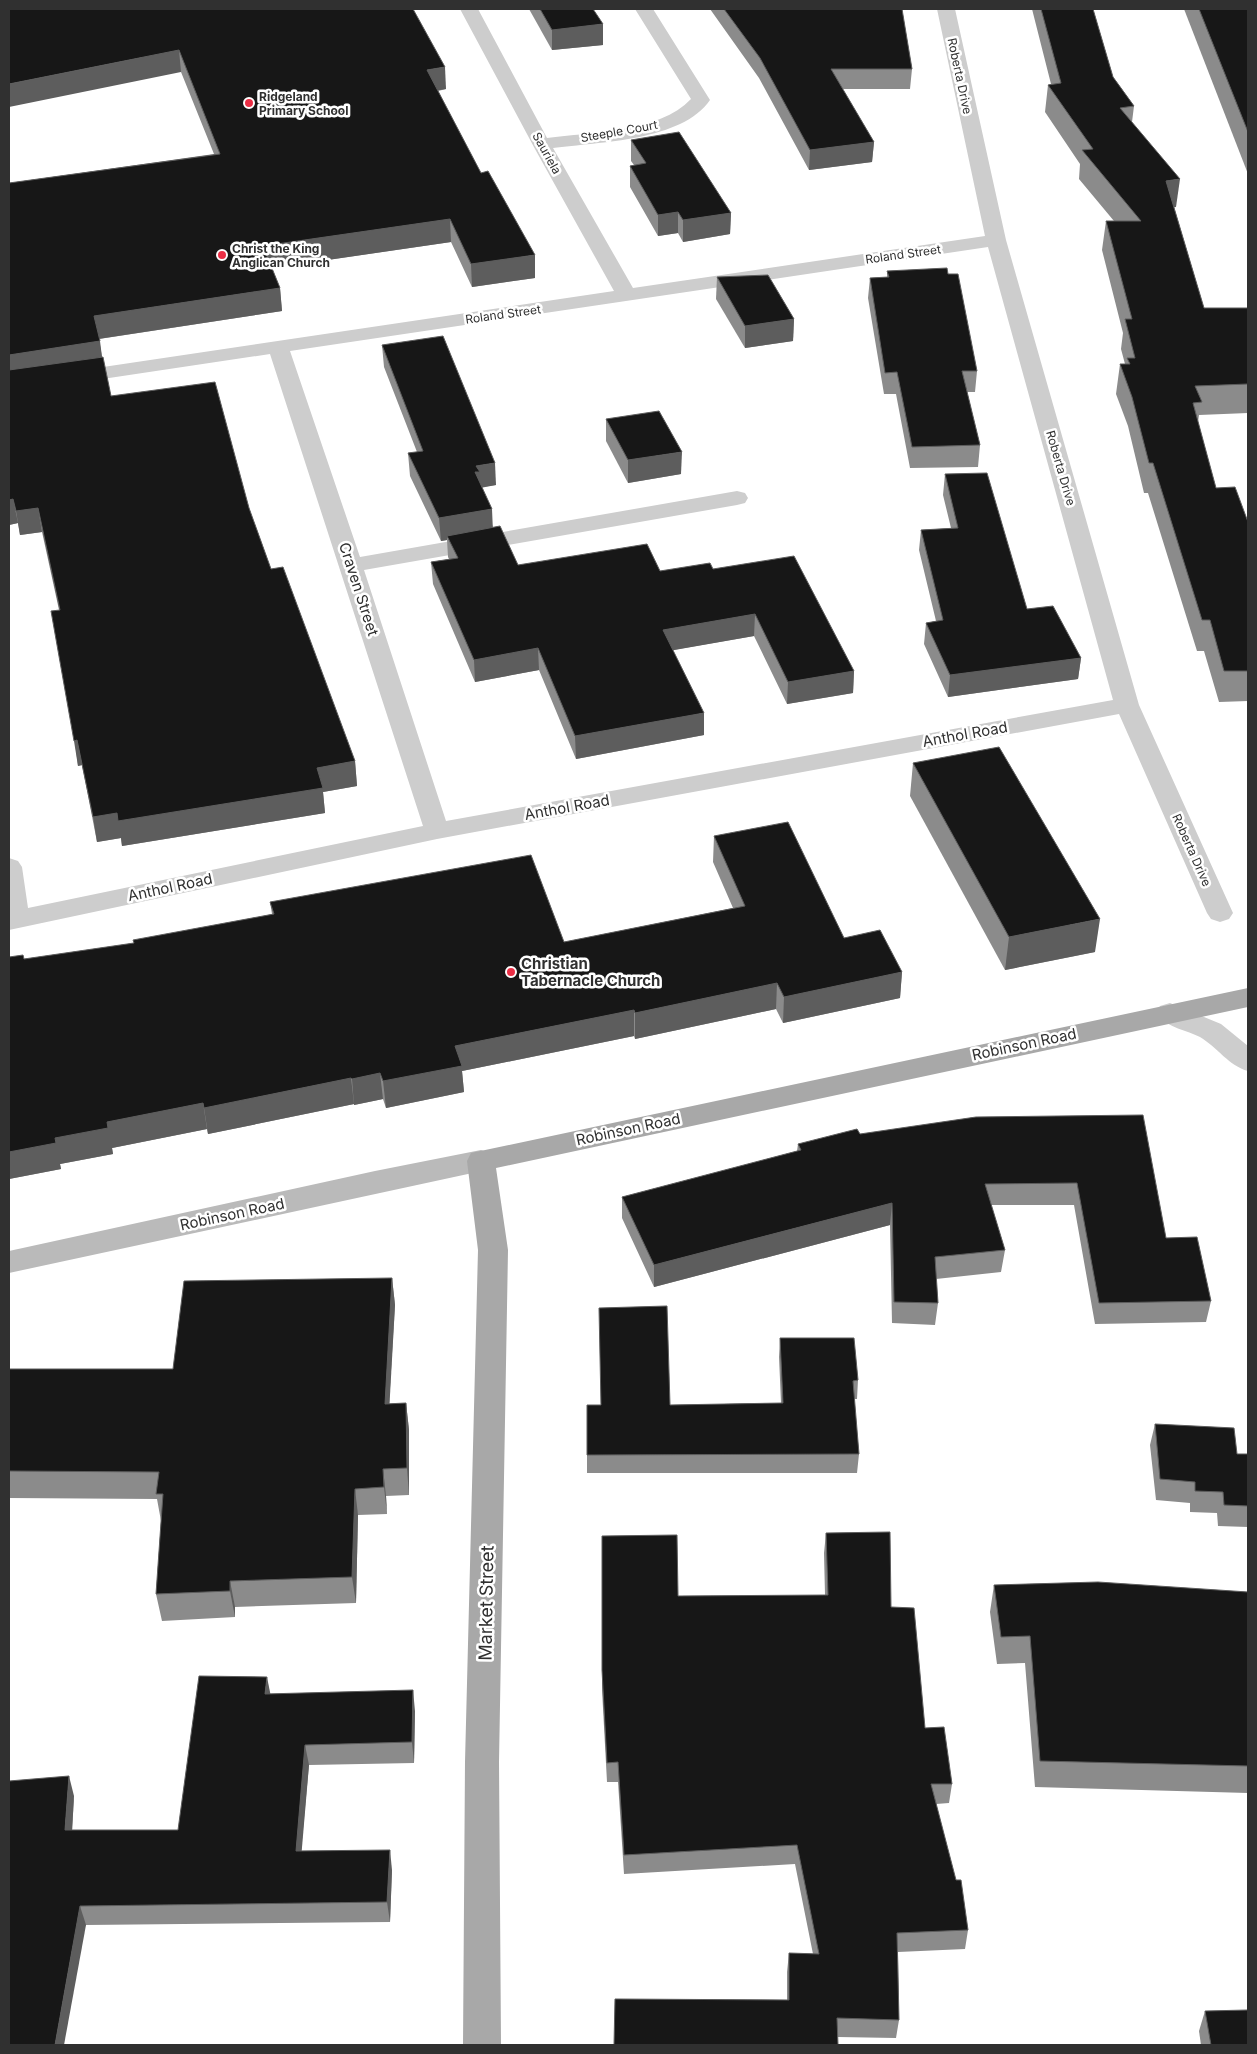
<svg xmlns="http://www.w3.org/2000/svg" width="1257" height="2054" font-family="Inter,sans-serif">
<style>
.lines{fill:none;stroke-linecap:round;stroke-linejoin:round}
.minor{fill:#cdcdcd;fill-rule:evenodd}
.secondary{fill:#bababa;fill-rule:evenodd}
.primary{fill:#a8a8a8;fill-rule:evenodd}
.wall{fill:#8b8b8b}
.shaded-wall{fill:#5d5d5d}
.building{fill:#171717;stroke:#5d5d5d}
.poi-dot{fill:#eb2e45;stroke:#fff;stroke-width:2}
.labels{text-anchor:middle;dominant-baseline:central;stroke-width:5;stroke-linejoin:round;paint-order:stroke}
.far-street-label{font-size:12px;fill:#303030;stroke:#fff}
.far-poi-label{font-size:12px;font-weight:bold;fill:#303030;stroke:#fff;text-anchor:start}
.street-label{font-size:15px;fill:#303030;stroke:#fff}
.poi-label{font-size:15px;font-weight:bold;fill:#303030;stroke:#fff;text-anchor:start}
.near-street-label{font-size:18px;fill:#303030;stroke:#fff}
</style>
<rect width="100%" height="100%" fill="#fff"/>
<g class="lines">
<g class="minor">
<path d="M460,9h18l69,129c44,-6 112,-5 144,-39l-56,-90h18l57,91c-28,41 -111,42 -157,48l80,140 352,-52 -48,-227h18l51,231 133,465 94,208 -4,6 -9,3 -9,-3 -4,-6 -88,-199 -682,125 -428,91v-72l9,3 4,6 6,41 395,-82 -153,-472 -261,39v-12l605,-90 -79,-142zM988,247l125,453 -667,121 -82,-251 373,-65 8,-2 3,-5 -3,-5 -8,-2 -377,66 -70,-206z"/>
<path d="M1170,1003l51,21 27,22v25c-19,-5 -31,-24 -48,-34 -14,-7 -35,-10 -44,-24l4,-7z"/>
</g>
<path class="secondary" d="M481,1150l10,3 4,8 -4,8 -482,104v-22l366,-80z"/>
<path class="primary" d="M1248,988v19l-752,161 12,82 -9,512 2,283h-38l2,-283 13,-512 -11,-89 4,-8z"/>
</g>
<g class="wall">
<path d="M9,9l437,80 -8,2 97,187 -63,9 -21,-45 -179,26 8,20 2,23 -183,28 3,18 9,39 138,112 22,61 84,192 2,25 -34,6 2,21 -203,33 -1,-8 -24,4 -15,-77 -4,1 -19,-156 -17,-78 -22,3 -2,-12 -9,2v-342l205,-29 -33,-82z"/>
<path d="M529,9h64l10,36 -51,5z"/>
<path d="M710,9h192l10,60 -2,20h-68l32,53 -2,20 -63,8 -50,-92z"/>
<path d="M1032,9h61l20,68 21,29 -2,16 44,85h-2l30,101h44v105l-49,2 -1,7 18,66 32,34v179l-29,1 -15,-51h-7l-49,-158h-4l-16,-67 -12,-32 4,-30h5l-4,-15 2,-16 -21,-83 4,-29h8l-35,-42 1,-15 -35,-52 3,-27 3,-1z"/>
<path d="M1184,9h64v165z"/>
<path d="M631,140l100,73 -1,21 -47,8 -5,-9 -20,3 -28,-49v-21l4,-1 -3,-4z"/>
<path d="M887,271l90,100 -2,21h-8l13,53 -2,22 -68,1 -14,-74h-12l-16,-96 2,-20 17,-1z"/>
<path d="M717,277l77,42 -1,22 -48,7 -29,-49z"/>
<path d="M382,345l114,140 -14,2 11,41 25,37 142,6 53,-2 141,102 -1,22 -66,11 -33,-68 -81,14 31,85 -128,24 -37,-89 -64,12 -42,-98 -2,-22 18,-3 -1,-2 -1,-17 -6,1 -31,-65 -2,-23 9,-1 -33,-85z"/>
<path d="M606,419l75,55 -53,9 -22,-42z"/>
<path d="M945,474l82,135 54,49 -3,21 -130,18 -24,-53 2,-21 10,-2 -17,-71 2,-20 30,-2 -8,-33z"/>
<path d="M913,763l182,189 -90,18 -95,-174z"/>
<path d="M714,836l130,102 58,34 -2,26 -117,25 -7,-14 -141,30 -1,-3 -172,35 2,21 -78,16 -3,-9 -29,6v-1l-146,30 -1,-5 -95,19 1,6 -53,10 1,5 -52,10v-222l15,2 110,-16 138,-29 -2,-12 294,40 169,-34 -20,-46z"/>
<path d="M976,1117l190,121 45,63 -5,21 -111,2 -21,-119h-83l14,45 -4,22 -65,7 2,24 -3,22 -43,-2 -2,-98 -236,62 -32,-69v-21l175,-46 1,-7z"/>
<path d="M392,1278l3,27 -6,99 17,-1 3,27v65l-23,1 1,18 -29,1 -2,88 -121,4v10l-73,4 -6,-27 5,-73 -4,-22 -148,-1v-129h164z"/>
<path d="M780,1338l78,42 -1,19h-3l5,55 -2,19h-270v-18l83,-50 111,-2 -2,-46z"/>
<path d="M1155,1424l82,30h11v73l-30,-1 -1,-13 -27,-1v-9l-34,-3 -6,-55z"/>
<path d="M826,1533l65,74 34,121 27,56 -3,19 -13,1 32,126 -3,19 -67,3 1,68 -3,18 -58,-1 -51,-37v-28l2,-19 24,1 -18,-90 -171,10 -6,-92h-11l-5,-92v-154l76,60 147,-1 -1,-42z"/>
<path d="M994,1585l254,7v201l-213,-6 -10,-124 -28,1 -7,-52z"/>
<path d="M270,1694l145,17 -1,52 -105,2 -8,86 91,19 -2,52 -304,3 -77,120 65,-249 -2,34h106z"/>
<path d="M1205,2011l43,34h-47l-2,-14z"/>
</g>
<g class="shaded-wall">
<path d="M603,24v21l-51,5v-20z"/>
<path d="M179,50l2,22 -172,35v-23z"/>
<path d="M445,67l1,22 -18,3 -1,-22z"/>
<path d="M874,142l-2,20 -63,8 1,-20z"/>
<path d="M1180,179l-4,28 -14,2 4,-28z"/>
<path d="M678,212v21l-20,3v-21z"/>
<path d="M731,213l-1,21 -47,8v-22z"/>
<path d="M450,219l1,23 -185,27 -3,-23z"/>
<path d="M535,255v23l-63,9 -1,-23z"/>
<path d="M280,288l2,23 -184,28 -4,-23z"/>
<path d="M794,319l-1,22 -48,7v-22z"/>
<path d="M100,341l3,24 -94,14v-24z"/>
<path d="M682,452l-1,22 -53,9v-23z"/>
<path d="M495,463l1,22 -16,3 -5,-16 1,-6z"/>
<path d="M13,499l5,24 -9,2v-25z"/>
<path d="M38,508l4,24 -22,3 -4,-24z"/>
<path d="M492,509l1,23 -46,4v4l-6,1 -2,-23z"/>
<path d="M755,614l-1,22 -91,16v-22z"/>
<path d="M538,648l1,22 -64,12 -1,-22z"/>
<path d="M1081,658l-3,21 -130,18 2,-22z"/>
<path d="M854,671l-1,22 -66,11 1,-22z"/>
<path d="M704,713v22l-128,24 -1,-23z"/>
<path d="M77,740l5,25 -4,1 -4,-25z"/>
<path d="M355,761l2,25 -34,6 2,21 -203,33 -1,-8 -24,4 -4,-25 224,-49z"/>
<path d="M1100,919l-5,33 -90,18 4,-33z"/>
<path d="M902,972l-2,26 -117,25 1,-26z"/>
<path d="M777,983l-1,26 -141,30v-26z"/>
<path d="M634,1010v26l-172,35 2,21 -78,16 -3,-27 72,-35z"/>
<path d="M380,1073l3,26 -29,6 -2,-26z"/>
<path d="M351,1078l3,26 -146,30 -4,-26z"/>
<path d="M203,1103l4,26 -95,19 1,6 -53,10 1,5 -52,10v-27l98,-30z"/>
<path d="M892,1203l-2,22 -236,62v-22z"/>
<path d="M392,1278l3,27 -7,126 -3,-27z"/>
<path d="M406,1403l3,27v65l-2,-27z"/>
<path d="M383,1469l3,27 1,18 -3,-27z"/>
<path d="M355,1489l3,26 -2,88 -4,-26z"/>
<path d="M230,1581l5,26v10l-5,-26z"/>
<path d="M267,1677l4,20 -6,-3z"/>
<path d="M413,1690l2,21 -1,52 -2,-21z"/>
<path d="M305,1745l4,20 -9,106 -4,-20z"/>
<path d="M69,1776l5,20 -3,54 -6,-20z"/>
<path d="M390,1850l2,20 -2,52 -3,-20z"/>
<path d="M80,1906l6,19 -22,120h-9z"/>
</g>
<g class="building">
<path d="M9,9h404l32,58 -18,3 54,103 7,-2 47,84 -64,9 -21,-45 -187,27 17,42 -186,28 6,25 -91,14v-172l211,-29 -41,-104 -170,34z"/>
<path d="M540,9h53l10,15 -51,6z"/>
<path d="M724,9h178l10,60h-81l43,73 -64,8 -50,-92z"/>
<path d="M1041,9h52l20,68 21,29 -14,2 60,71 -14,2 38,127h44v76l-53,2 7,16 -9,1 23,85 19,-1 13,35v149h-24l-14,-51h-8l-49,-157h-4l-17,-66 -12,-33h10l-3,-6h8l-10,-39h7l-26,-98h35l-59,-71 11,-1 -45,-64 13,-2z"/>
<path d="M1199,9h49v123z"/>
<path d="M679,132l52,81 -48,7 -5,-8 -20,3 -28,-49 16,-3 -15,-23z"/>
<path d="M947,268l1,6h10l19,97h-15l18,74 -68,2 -15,-75 -12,1 -15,-95 19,-1 -2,-6z"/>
<path d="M768,275l26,44 -49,7 -28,-49z"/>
<path d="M443,336l52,127 -19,3 4,6h-5l17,37 -53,9 -31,-65 15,-2 -41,-106z"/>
<path d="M103,357l8,39 104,-14 34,126 22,61 12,-2 72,194 -38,7 6,20 -205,33 -1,-8 -24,4 -16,-77 -3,1 -23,-130 9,-1 -22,-102 -22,3 -3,-12 -4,1v-130z"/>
<path d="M659,411l23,41 -54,8 -22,-41z"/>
<path d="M987,473l40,136 26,-3 28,52 -131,17 -24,-52 17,-3 -22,-90 37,-2 -13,-54z"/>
<path d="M500,526l18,39 129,-21 13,27 50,-8 3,6 81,-13 60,115 -66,11 -33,-68 -92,16 41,83 -129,23 -37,-88 -64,12 -43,-98 27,-4 -11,-22z"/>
<path d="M999,747l101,172 -91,18 -96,-174z"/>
<path d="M788,822l56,116 36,-8 22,42 -118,25 -7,-14 -142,30 -1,-3 -179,36 7,20 -79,15 -3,-8 -28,6 -1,-1 -147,30 -1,-5 -96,19 1,6 -53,10 1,5 -47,9v-195l14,-2 1,4 110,-16 -1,-3 141,-26 -4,-12 261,-47 33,87 181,-36 -31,-70z"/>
<path d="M1143,1115l23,123 31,-1 14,64 -112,2 -22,-120 -92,1 20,66 -70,7 3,46 -44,-1 -2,-99 -238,62 -32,-68 179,-47 -3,-6 59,-15 3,5 116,-17z"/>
<path d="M392,1278l-7,126 21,-1 1,65 -24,1 1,18 -29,2 -3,88 -122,4v10l-74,3 7,-100h-7l3,-22 -150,-1v-102h164l11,-88z"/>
<path d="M667,1306l3,99 113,-2 -3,-65h74l4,42 -5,1 6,73 -272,1v-50h14l-2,-97z"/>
<path d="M1155,1424l79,4 3,26h11v52l-24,-1 -1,-13 -28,-1v-9l-35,-3z"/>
<path d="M890,1532l1,75 23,1 11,120 19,-1 8,57h-21l25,96h5l7,50 -71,3 2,87 -62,-2 1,27h-224l1,-46 174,1v-47l30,1 -22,-109 -173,10 -6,-93 -11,1 -5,-93v-134l75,-1 1,61 150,-1 -2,-62z"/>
<path d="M1098,1582l150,10v174l-208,-5 -10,-125 -29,1 -7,-52z"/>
<path d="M199,1676l68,1 -2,17 148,-4 -1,52 -107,3 -9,106 94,-1 -3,52 -307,4 -25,139h-46v-264l60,-5 -4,54h113z"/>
<path d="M1248,2010v35h-37l-6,-34z"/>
</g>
<g class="poi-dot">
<circle cx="249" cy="103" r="5"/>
<circle cx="222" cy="255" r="5"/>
<circle cx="511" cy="972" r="5"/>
</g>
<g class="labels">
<g class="far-street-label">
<text transform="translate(960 76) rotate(78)">Roberta Drive</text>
<text transform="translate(619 131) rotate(-10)">Steeple Court</text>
<text transform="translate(547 153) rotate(61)">Sauriela</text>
<text transform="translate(903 254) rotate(-8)">Roland Street</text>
<text transform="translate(503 314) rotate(-8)">Roland Street</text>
<text transform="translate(1061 468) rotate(74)">Roberta Drive</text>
<text transform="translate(1192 850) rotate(66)">Roberta Drive</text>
</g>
<g class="far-poi-label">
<text x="259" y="96">Ridgeland<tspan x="259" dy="14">Primary School</tspan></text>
<text x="232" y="248">Christ the King<tspan x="232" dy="14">Anglican Church</tspan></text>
</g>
<g class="street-label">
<text transform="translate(359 589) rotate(72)">Craven Street</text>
<text transform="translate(965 734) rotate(-10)">Anthol Road</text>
<text transform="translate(567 807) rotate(-10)">Anthol Road</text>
<text transform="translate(170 887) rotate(-12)">Anthol Road</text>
<text transform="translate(1024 1044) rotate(-12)">Robinson Road</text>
<text transform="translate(628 1129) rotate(-12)">Robinson Road</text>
<text transform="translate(232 1214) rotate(-12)">Robinson Road</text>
</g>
<g class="poi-label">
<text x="521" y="963">Christian<tspan x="521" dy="17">Tabernacle Church</tspan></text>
</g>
<g class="near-street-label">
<text transform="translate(486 1603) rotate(-89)">Market Street</text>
</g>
</g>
<rect width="1257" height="2054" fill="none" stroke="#303030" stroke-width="20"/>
</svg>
